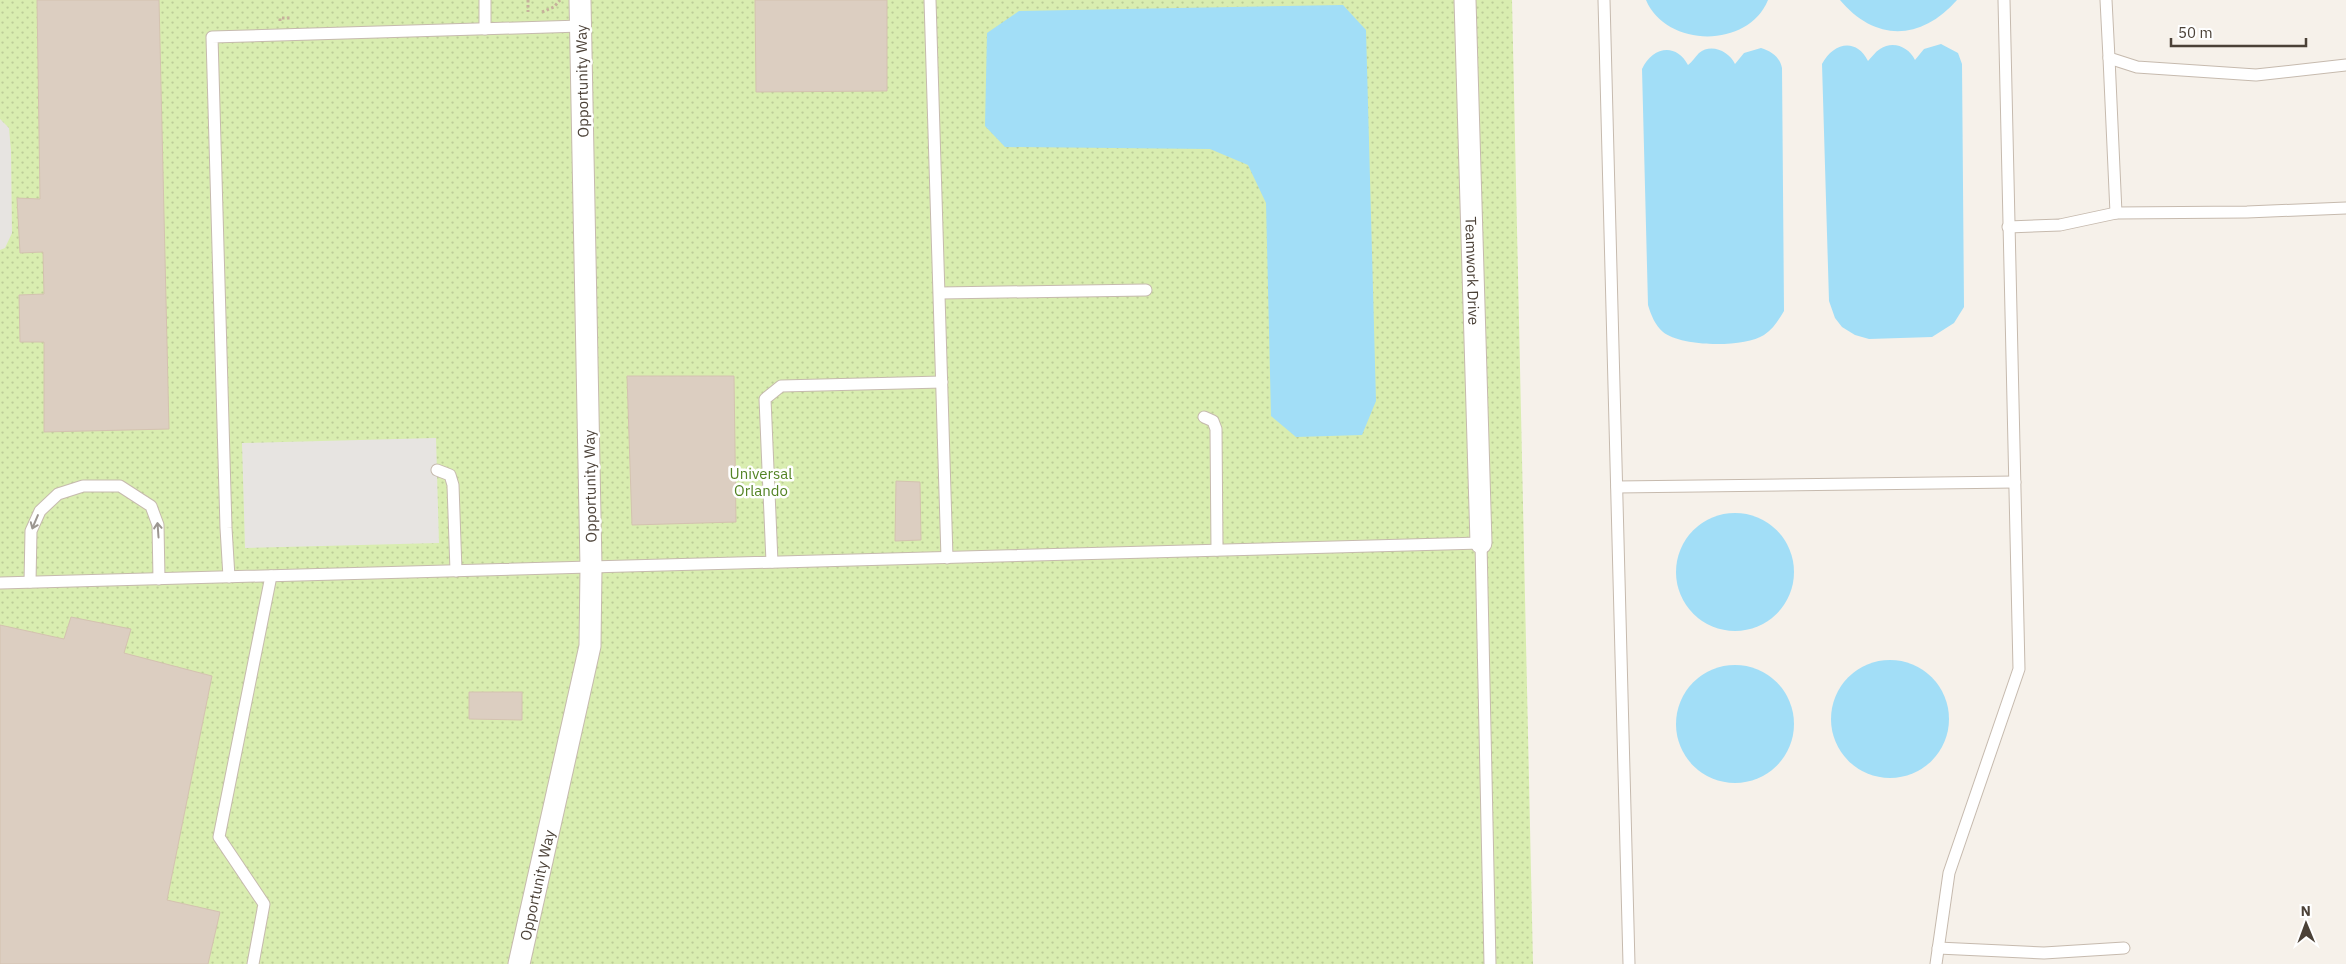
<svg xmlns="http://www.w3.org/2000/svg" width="2346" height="964" font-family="'IBM Plex Sans',sans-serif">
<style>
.park{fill:url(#park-dots)}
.parking{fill:#e7e4e1}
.water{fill:#a2def7}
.building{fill:#dccec1;stroke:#d4c2b0}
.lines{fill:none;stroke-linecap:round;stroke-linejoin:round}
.service-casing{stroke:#c6baae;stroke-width:13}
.minor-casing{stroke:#c6baae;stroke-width:23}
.path{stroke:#c6b19b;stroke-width:3;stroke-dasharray:2.5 2.5;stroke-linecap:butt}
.service{stroke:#fff;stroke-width:11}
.minor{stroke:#fff;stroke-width:21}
.oneway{stroke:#9c9691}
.labels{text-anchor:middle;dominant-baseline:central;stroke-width:5;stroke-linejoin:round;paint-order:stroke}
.street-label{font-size:15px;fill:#4b4137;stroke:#fff}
.park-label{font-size:15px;fill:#538324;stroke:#fff}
</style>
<defs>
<pattern id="park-dots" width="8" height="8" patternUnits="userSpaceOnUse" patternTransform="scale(1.25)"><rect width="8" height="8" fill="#d9edb0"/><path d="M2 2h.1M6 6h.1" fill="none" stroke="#bccc98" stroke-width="1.8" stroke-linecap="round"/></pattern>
</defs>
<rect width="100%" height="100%" fill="#f6f1ea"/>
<path class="park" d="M0,0h1512l21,964h-1533z"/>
<g class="parking">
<path d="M0,119l9,9 2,23 1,82 -7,15 -5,2z"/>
<path d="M436,438l3,105 -194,5 -3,-105z"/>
</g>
<g class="water">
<path d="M1646,0h122c-20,49 -102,48 -122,0z"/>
<path d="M1840,0h117c-36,41 -82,42 -117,0z"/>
<path d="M1343,5l23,25 10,371 -14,34 -66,2 -25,-21 -5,-213 -18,-38 -38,-16 -205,-2 -20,-21 2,-93 32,-22z"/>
<path d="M1941,44l17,9 4,11 2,243 -10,16 -22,14 -63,2 -14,-4 -13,-8 -7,-9 -6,-17 -7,-237c11,-21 34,-27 46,-3 4,-4 7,-9 12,-12 13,-9 29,-2 35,11l9,-11z"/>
<path d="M1761,48c10,3 19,9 21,20l2,243c-6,10 -11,18 -20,24 -20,13 -83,12 -101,-3 -8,-7 -12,-17 -15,-27l-6,-236c10,-22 34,-27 46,-4 4,-3 7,-8 11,-12 12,-10 30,-2 36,11l9,-11z"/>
<circle cx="1735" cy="572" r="59"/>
<circle cx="1890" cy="719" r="59"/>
<circle cx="1735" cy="724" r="59"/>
</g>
<g class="building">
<path d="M37,0h122l10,429 -125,3v-90h-24l-1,-47 25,-1 -1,-42 -23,1 -3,-55 23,1z"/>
<path d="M755,0h132v91l-131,1z"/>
<path d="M627,376h107l2,146 -104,3z"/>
<path d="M896,481l24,1 1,58 -26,1z"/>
<path d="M71,617l60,12 -7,24 88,23 -45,224 53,12 -12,52h-208v-339l64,14z"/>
<path d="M469,692h53v28l-53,-1z"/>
</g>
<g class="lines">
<defs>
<g id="service">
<path d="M485,0v29"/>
<path d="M930,0l17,558"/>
<path d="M1604,0l25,964"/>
<path d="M2106,0l3,58 28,9 119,8 90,-10"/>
<path d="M2109,58l7,155 131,-1 99,-4"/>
<path d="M2008,227l52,-2 56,-12"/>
<path d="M940,293l206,-3"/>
<path d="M1204,417l9,4 3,8 1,121"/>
<path d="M437,470l13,5 3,10 3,86"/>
<path d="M1617,487l398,-5"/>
<path d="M772,562l-7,-163 16,-13 161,-4"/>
<path d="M229,577l-3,-49 -14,-491 369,-11"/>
<path d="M30,582l1,-51 9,-20 18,-17 25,-8h37l31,20 7,19 1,54"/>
<path d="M0,583l1481,-40 9,421"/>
<path d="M1938,948l106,5 80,-5"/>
<path d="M253,964l11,-60 -45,-67 52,-261"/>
<path d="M1936,964l13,-91 70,-204 -15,-669"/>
</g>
<g id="minor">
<path id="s1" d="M1465,0l16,543"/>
<path id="s2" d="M519,964l71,-318 1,-79 -11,-567"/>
</g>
</defs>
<use href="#service" class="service-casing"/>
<use href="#minor" class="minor-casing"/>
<g class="path">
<path d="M528,0v12"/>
<path d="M542,12l12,-5 6,-7"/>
<path d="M280,21v-3h11"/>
</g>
<use href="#service" class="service"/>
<use href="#minor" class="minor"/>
</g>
<defs><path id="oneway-shaft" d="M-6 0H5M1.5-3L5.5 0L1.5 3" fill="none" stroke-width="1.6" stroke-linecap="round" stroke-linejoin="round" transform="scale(1.25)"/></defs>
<g class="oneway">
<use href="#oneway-shaft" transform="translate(35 522) rotate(113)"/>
<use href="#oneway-shaft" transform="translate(158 530) rotate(-94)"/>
</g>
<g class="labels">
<g class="street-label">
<text transform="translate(582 81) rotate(-91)">Opportunity Way</text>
<text stroke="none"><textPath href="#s1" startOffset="271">Teamwork Drive</textPath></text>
<text transform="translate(590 486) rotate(-91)">Opportunity Way</text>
<text stroke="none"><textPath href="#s2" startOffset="81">Opportunity Way</textPath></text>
</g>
<g class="park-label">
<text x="761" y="473">Universal<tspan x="761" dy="17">Orlando</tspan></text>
</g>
</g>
<g transform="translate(2306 924) rotate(359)" stroke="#ffffff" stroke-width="4" paint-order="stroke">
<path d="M0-4L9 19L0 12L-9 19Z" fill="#4b4137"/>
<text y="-8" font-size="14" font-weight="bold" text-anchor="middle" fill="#4b4137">N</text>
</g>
<path d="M2171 38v8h135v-8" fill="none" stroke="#4b4137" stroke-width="2.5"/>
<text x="2178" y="38" font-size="15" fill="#4b4137" stroke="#ffffff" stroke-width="4" paint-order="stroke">50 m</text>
</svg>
